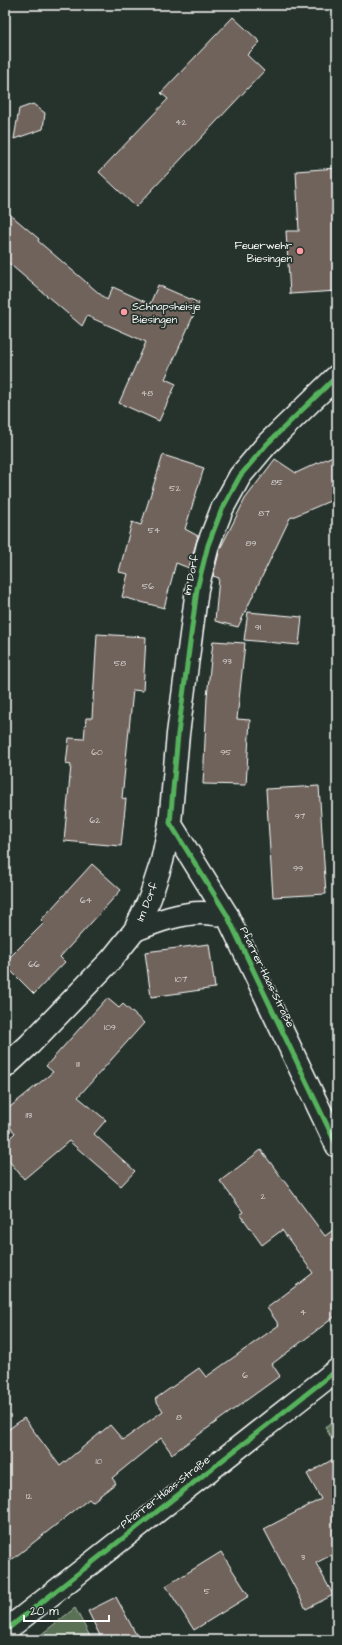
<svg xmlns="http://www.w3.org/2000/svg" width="342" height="1645" font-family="'Architects Daughter',sans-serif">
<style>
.green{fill:#5a7156;stroke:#acb8aa}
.building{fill:#70645c;stroke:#fff}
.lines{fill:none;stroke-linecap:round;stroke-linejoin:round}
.street-casing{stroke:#fff;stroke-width:25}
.street{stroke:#26332d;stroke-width:22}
.cycleway-casing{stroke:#26332d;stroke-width:8}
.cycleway{stroke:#56b35d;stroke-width:5}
.poi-dot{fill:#ff9aa2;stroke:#26332d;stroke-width:1.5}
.labels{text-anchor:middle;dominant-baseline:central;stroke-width:3.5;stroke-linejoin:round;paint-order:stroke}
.number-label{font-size:9px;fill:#dbd8d6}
.poi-label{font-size:11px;fill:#fff;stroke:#26332d;text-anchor:end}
.street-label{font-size:11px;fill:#fff;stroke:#26332d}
</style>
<rect width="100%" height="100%" fill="#26332d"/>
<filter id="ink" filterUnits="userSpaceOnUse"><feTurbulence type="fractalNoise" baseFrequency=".025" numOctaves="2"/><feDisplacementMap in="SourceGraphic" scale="8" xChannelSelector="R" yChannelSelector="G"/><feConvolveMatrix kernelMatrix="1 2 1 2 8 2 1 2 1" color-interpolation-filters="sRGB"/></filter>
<g filter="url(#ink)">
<g class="green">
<path d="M337,1419v29l-12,-21z"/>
<path d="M75,1608l17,32h-58z"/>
</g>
<g class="building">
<path d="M233,17l27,25 -13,13 17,16 -128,136 -37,-35 69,-73 -7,-6z"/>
<path d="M33,104l12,9 -2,16 -29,10 5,-30z"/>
<path d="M337,168v123l-47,3 -4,-63h13l-3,-60z"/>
<path d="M5,210l34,29 -1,2 69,59 6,-13 37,17 8,-19 41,18 -34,76 11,5 -17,37 -40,-18 27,-61 -59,-26 -5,10 -77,-66z"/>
<path d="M337,454v44l-47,20 -52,109 -23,-6 4,-43 -6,-2 7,-27 25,-50 30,-40 21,14z"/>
<path d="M163,455l41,13 -19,61 13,7 -9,32 -13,-5 -12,45 -42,-11 6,-23 -9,-2 13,-50 9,3z"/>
<path d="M248,612l54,5 -3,28 -55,-5z"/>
<path d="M97,634l49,3 -3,54 -10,-1 -11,108 4,1 -5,47 -57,-5 7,-76 -5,-1 3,-26 15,1 2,-21h6z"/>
<path d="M213,641l32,2 -8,76 13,1 -4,65 -43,-1 4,-87z"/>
<path d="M319,786l7,108 -53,3 -7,-108z"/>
<path d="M92,864l29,26 -61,67 5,5 -31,32 -29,-29v-3l39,-39 -3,-3z"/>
<path d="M209,944l6,44 -64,9 -6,-45z"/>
<path d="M107,998l12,10 4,-4 21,19 -66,74 28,23 -12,14 41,37 -14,15 -52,-45 -45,38 -19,-23v-14l10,-9 -10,-12v-10l48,-39 -7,-6z"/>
<path d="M261,1150l64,86 12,-9v88l-65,49 8,12 -108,78 -11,-16 -49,40 4,5 -24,19 -3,-3 -84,66v-133l19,-14 36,48 50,-41 13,15 40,-29 -8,-12 44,-31 7,9 73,-52 -12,-17 46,-35 -31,-43 -20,15 -22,-31 3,-2 -23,-31z"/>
<path d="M337,1457v95l-21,11 17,32 -27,14 -42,-80 57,-30 -14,-25z"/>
<path d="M221,1552l28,44 -55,34 -28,-44z"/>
<path d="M116,1597l23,43h-37l-14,-29z"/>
</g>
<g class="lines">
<defs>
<g id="street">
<path d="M170,823l57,92 110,231"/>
<path d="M135,930c21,-8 44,-17 67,-17 8,0 16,2 25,2"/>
<path d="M5,1067l25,-23 81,-84 24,-30 15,-32 12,-37 8,-38 8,-89 19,-145 11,-44 14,-36 18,-33 27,-32 70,-68"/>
<path d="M5,1631l332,-261"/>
</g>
</defs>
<use href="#street" class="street-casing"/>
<use href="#street" class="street"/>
<defs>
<g id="cycleway">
<path d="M337,376l-70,68 -27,32 -18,33 -14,36 -11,44 -19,145 -8,89 57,92 110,231"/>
<path d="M5,1631l332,-261"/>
</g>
</defs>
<use href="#cycleway" class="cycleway-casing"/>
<use href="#cycleway" class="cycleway"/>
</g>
</g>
<g class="poi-dot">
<circle cx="300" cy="251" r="4"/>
<circle cx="124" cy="312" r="4"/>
</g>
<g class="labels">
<g class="number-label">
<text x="181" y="122">42</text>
<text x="147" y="393">48</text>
<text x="277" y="482">85</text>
<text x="175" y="488">52</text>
<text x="264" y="513">87</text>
<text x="154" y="530">54</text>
<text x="251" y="543">89</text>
<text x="148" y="586">56</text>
<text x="258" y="627">91</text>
<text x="227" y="661">93</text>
<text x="120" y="663">58</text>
<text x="97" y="752">60</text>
<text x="226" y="752">95</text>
<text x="300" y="816">97</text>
<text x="95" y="820">62</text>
<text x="298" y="868">99</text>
<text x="86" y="900">64</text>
<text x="34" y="964">66</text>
<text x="181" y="979">107</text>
<text x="110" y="1027">109</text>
<text x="78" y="1064">111</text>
<text x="29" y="1115">113</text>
<text x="263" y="1196">2</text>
<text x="303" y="1312">4</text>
<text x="245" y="1375">6</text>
<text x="179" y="1417">8</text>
<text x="99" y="1461">10</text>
<text x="29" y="1496">12</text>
<text x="303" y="1557">3</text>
<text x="207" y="1591">5</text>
</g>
<g class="poi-label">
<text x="292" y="245">Feuerwehr<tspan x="292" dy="13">Biesingen</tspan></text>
<text x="132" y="306" text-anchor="start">Schnapsheisje<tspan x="132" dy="13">Biesingen</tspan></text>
</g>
<g class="street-label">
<text transform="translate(191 575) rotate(-78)">Im Dorf</text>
<text transform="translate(147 902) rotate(-68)">Im Dorf</text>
<text transform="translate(267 977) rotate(64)">Pfarrer-Haas-Straße</text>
<text transform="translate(165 1492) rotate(-38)">Pfarrer-Haas-Straße</text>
</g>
</g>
<rect width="342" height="1645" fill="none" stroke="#26332d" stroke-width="20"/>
<rect x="10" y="10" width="322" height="1625" fill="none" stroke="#fff" stroke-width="1.5" filter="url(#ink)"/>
<path d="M24 1615v6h85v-6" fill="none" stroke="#ffffff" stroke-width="2"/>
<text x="30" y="1615" font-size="12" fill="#ffffff" stroke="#26332d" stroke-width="3" paint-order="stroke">20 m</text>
</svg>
